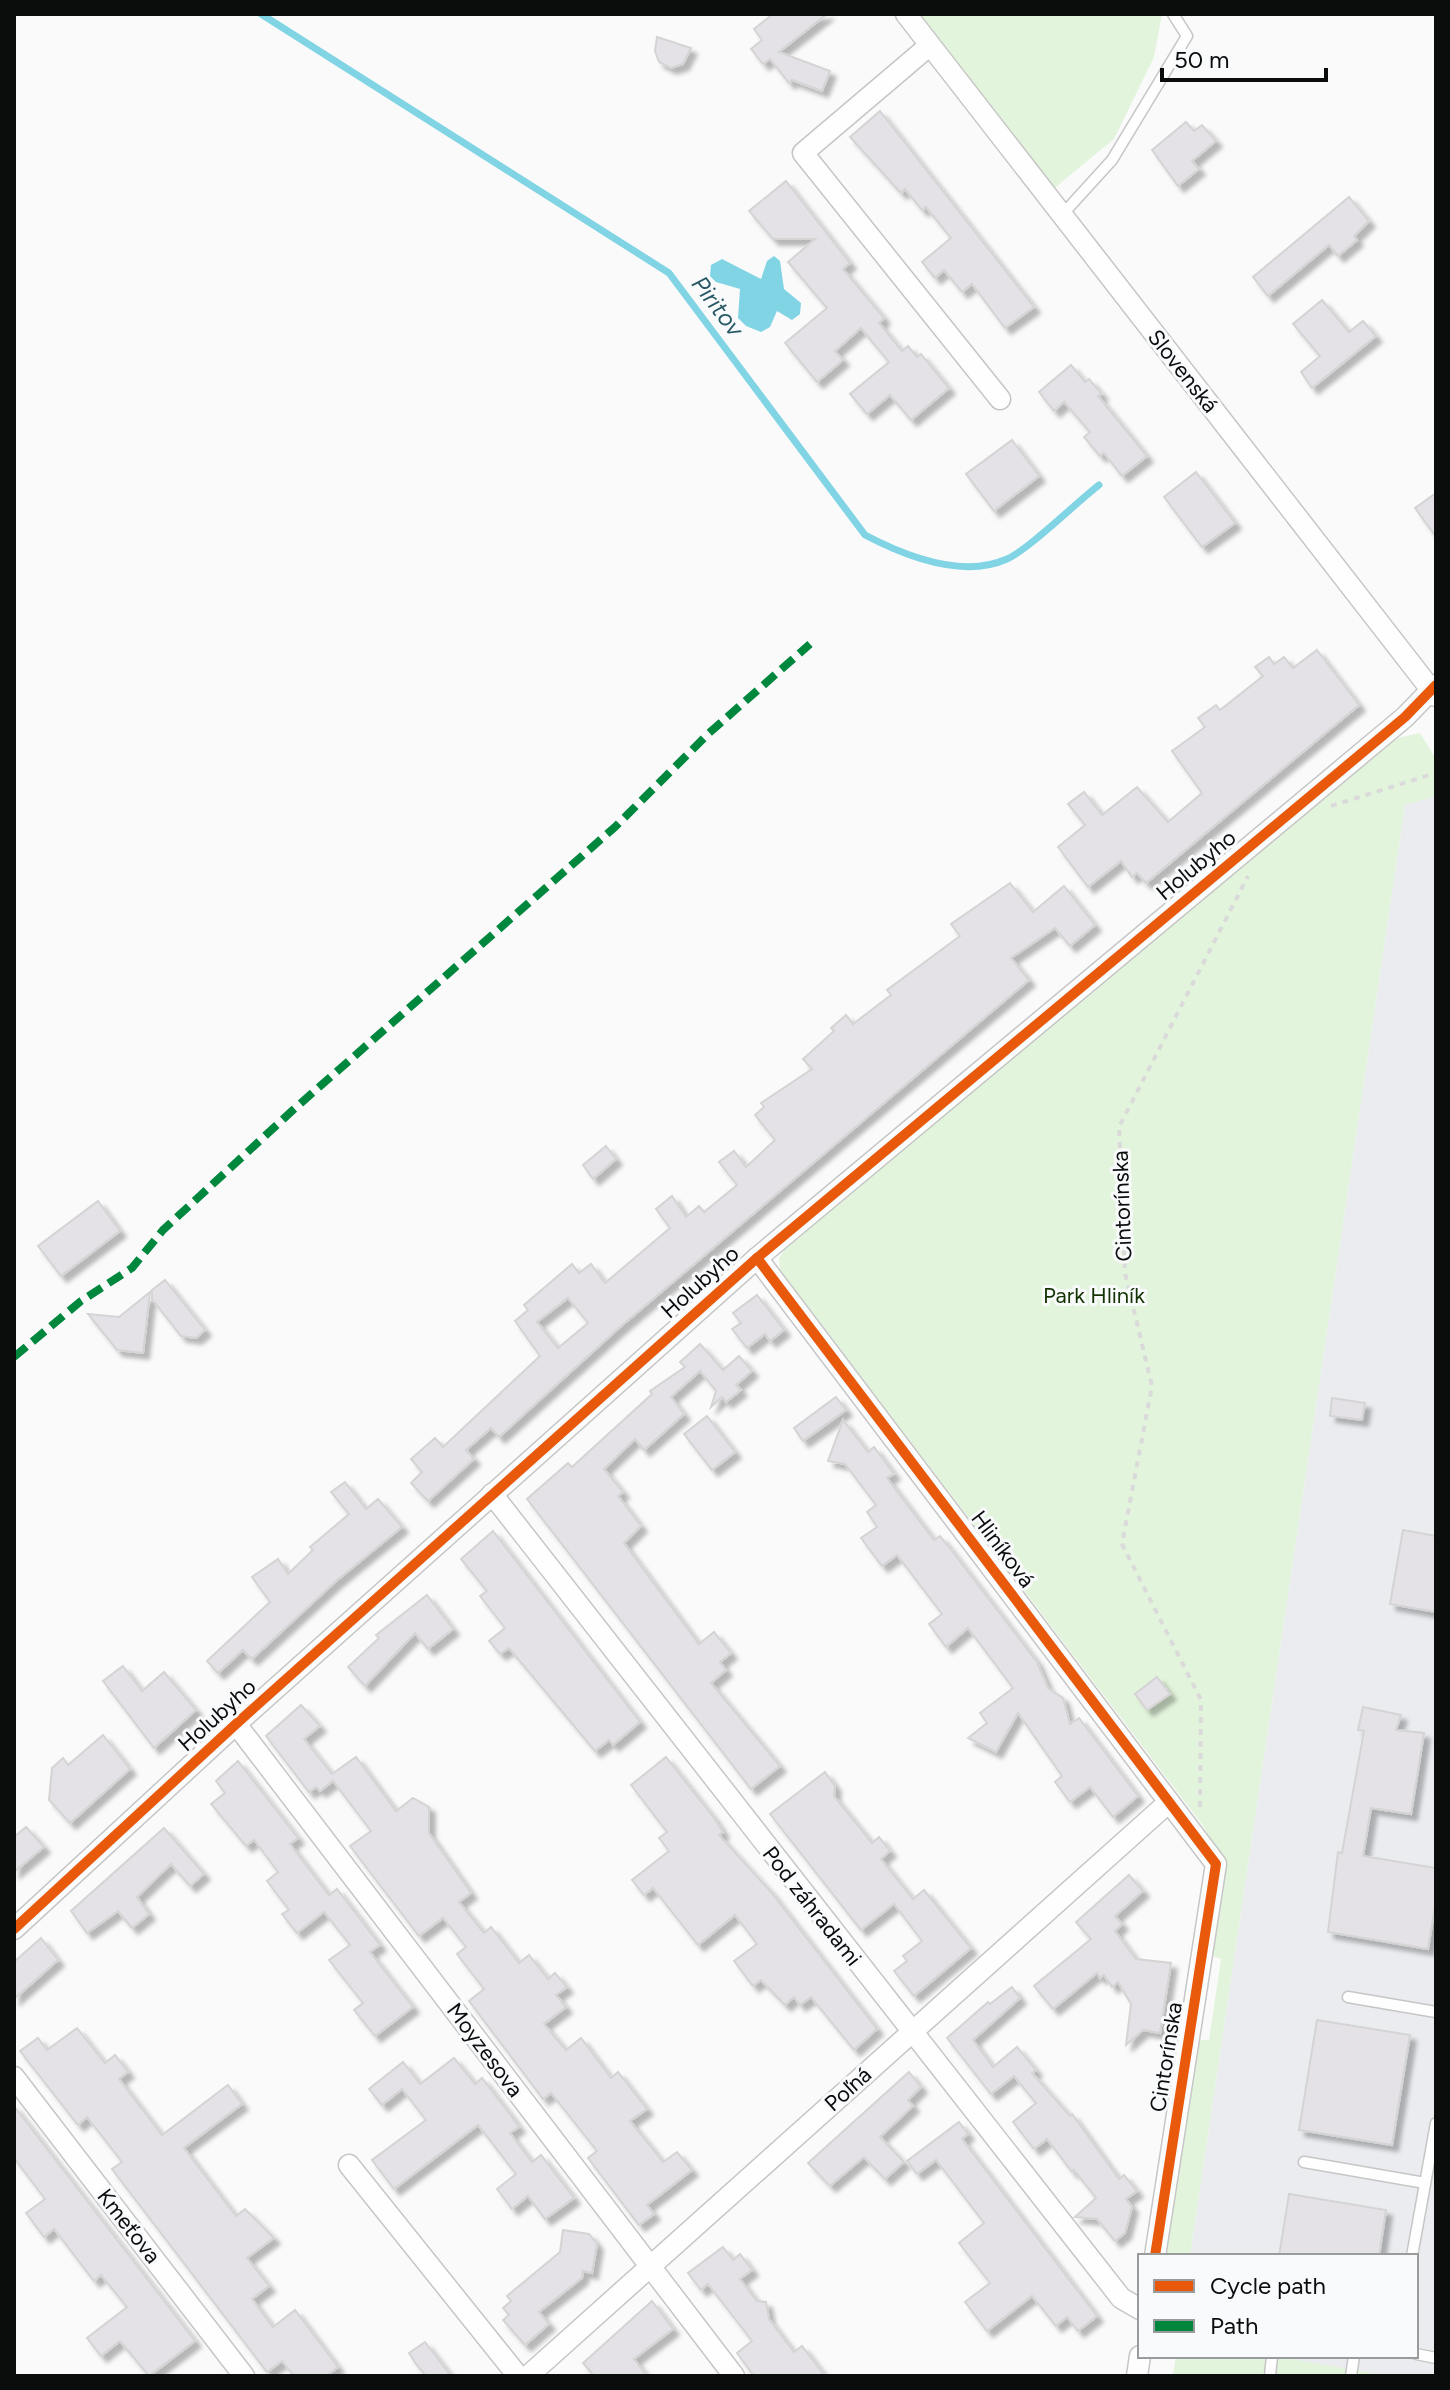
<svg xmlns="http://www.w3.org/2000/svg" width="1450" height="2390" font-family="Figtree,sans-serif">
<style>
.built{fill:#eaecf0}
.green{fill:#e3f4dc}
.water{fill:#80d4e4}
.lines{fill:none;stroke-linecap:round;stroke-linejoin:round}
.stream{stroke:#80d4e4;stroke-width:7}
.building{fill:#e4e1e7;stroke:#d4d4d4;stroke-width:2;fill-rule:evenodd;filter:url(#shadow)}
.lane-casing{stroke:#c6c6c6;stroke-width:13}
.street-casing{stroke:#c6c6c6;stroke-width:23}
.path{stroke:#dadadb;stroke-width:4;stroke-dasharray:6 6;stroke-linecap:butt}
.lane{stroke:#fefefe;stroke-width:10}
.street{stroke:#fefefe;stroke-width:20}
.quiet{stroke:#00873e;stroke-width:8;stroke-dasharray:16 8;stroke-linecap:butt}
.cycleway-casing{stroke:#f9fafc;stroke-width:15}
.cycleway{stroke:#e8590c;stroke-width:10}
.labels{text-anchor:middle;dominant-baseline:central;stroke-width:6;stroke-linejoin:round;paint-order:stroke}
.street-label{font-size:22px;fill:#0b0c0c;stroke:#f9fafc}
.park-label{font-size:22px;fill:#143302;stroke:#f9fafc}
.water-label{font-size:24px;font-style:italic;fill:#285964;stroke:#f9fafc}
</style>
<defs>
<filter id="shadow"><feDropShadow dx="6" dy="6" stdDeviation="2" flood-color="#0004"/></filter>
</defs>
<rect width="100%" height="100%" fill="#fafafb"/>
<path class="built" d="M1436,796v1580h-263l3,-20h240v-100h-226l215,-1451z"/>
<g class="green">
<path d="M918,14h244l-8,43 -40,82 -62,51z"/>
<path d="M1420,733l16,26v37l-31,9 -215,1451h-24l33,-216h10l12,-81 -8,-3 11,-87 -20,-42 -424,-557 -1,-12 9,-14 605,-505z"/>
<path d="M1176,2356h98l115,20h-216z"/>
</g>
<path class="water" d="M774,256l6,5 4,28 17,14 -1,11 -8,6 -15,-9 -7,16 -9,5 -15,-6 -8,-8 2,-29 -24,-7 -6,-6 1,-11 11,-6 39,20 6,-18z"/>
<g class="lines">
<path class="stream" d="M261,14l408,259 196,262c40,21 97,44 142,24 21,-9 71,-58 92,-74"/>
</g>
<g class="building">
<path d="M773,14h54l-48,38 51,19 -8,20 -30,-11 -3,3 -19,-24 -7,5 -12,-15 11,-9 -8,-11z"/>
<path d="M657,37l34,11 -8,16 -12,4 -12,-6 -4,-11z"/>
<path d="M880,111l154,196 -29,21 -33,-44 -10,8 -18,-22 -9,8 -13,-16 29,-24 -25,-31 -4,3 -17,-21 -4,4 -51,-56z"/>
<path d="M1186,122l8,9 8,-6 14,16 -24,20 7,8 -21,17 -26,-36z"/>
<path d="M786,181l64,82 -7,6 41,49 -5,5 23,28 6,-5 9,11 4,-3 28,34 -38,32 -21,-25 -23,19 -17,-20 39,-32 -28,-34 -26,23 8,9 -26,22 -32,-39 42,-35 -39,-46 27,-23h-42l-24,-28z"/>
<path d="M1349,197l20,24 -15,15 3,4 -19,16 -9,-11 -61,51 -15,-19z"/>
<path d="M1322,300l27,32 14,-11 13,15 -64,52 -11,-16 19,-16 -27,-32z"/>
<path d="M1071,365l14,17 4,-3 13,15 -4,2 49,60 -25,20 -18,-23 -4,3 -16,-19 6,-5 -26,-30 -10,9 -15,-19z"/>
<path d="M1012,440l27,36 -45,35 -28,-37z"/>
<path d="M1196,472l39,51 -33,24 -38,-50z"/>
<path d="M1436,493v44l-21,-29z"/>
<path d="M1317,650l42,55 -213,178 -9,-10 -5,4 -11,-16 -33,26 -30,-40 27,-22 -17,-21 16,-12 18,23 35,-28 31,35 34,-29 -30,-42 33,-24 -7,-9 18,-13 4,5 43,-34 -8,-9 14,-10 5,7 10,-7 9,11z"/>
<path d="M1010,883l23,29 31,-26 31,39 -25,21 -15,-18 -44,30 18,22 -409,347 -121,110 -8,-9 -25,22 8,9 -46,42 -17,-18 11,-11 -11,-13 24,-21 8,9 97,-91 -25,-35 13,-11 -4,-5 48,-41 7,9 12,-9 14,19 65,-55 -14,-19 16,-13 14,21 13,-11 5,6 33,-27 -18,-23 15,-11 12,16 29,-27 -20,-25 9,-8 -3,-4 51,-34 -9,-10 31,-28 -3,-3 15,-13 7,9 38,-29 -4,-5 73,-54 -9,-12zM568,1298l20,25 -30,25 -21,-26z"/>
<path d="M606,1146l10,13 -23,20 -10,-14z"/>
<path d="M98,1201l22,30 -59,45 -23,-30z"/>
<path d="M165,1280l40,50 -9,8 -15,-2 -29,-37v-9z"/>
<path d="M150,1292l-7,61 -26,-3 -29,-36 31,3z"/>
<path d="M757,1295l27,35 -14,11 -5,-7 -18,14 -15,-19 9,-6 -8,-10z"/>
<path d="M700,1344l23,26 16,-14 13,15 -16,14 5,5 -15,12 -4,-5 -11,10 5,-16 -16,-20 -29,26 13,17 -40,36 -9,-11 -31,30 19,23 -5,4 23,30 -17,17 75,101 15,-12 17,21 -11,9 6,8 -15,13 69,83 -29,23 -224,-290 41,-36 4,4 80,-73 -2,-3 35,-24 -5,-5z"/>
<path d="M836,1397l10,13 -43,31 -9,-13z"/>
<path d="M1332,1398l33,5 -3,17 -32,-4z"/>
<path d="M707,1416l28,36 -23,18 -28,-36z"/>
<path d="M843,1420l25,32 6,-5 20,27 -7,4 47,62 6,-4 9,11 88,115 11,26 15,10 7,26 9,-6 59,78 -25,21 -23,-30 -20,15 -15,-20 7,-6 -44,-63 -22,39 -28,-14 19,-15 -7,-10 33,-25 -45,-60 -22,19 -17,-23 13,-10 -45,-59 -15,11 -21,-28 16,-11 -10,-15 9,-7 -31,-41 -17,-3z"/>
<path d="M345,1482l21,27 12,-10 24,28 -67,55 -83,77 -9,-9 -25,23 -11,-12 63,-59 -18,-25 26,-18 10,15 25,-24 -3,-3 39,-33 -18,-22z"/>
<path d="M1403,1530l33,6v76l-46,-8z"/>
<path d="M493,1531l147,191 -27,23 -4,-5 -14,11 -86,-103 -9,6 -11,-13 16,-13 -25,-32 7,-5 -26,-32z"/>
<path d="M427,1595l26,34 -25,20 -13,-16 -50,53 -17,-19 31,-29 -3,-3z"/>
<path d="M123,1666l19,25 22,-19 32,38 -42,38 -51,-67z"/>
<path d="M1157,1677l13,17 -23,16 -12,-16z"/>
<path d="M301,1705l19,21 -16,13 28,35 24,-17 40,54 17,-13 16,9v26l42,60 -12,9 25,31 7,-6 28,36 10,-8 19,24 7,-6 12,14 -11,8 10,12 -22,17 22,26 15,-12 30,40 7,-6 29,37 -17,12 33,41 14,-10 15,18 -45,35 7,9 -15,11 -51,-67 9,-7 -46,-58 -8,6 -74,-98 15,-12 -27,-35 9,-7 -23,-29 -24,18 -69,-90 21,-15 -38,-50 -13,10 -4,-4 -7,5 -43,-56z"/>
<path d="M1363,1707l38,8 -5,15 28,3 -13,81 -40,-6 -8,48 73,12v32l-8,49 -100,-17 10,-80 4,1 22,-122 -6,-1z"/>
<path d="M103,1735l27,34 -60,54 -21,-23 3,-32 11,-10 5,7z"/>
<path d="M666,1757l48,61 9,14 -4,3 52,57 106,137 -23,21 -43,-53 -11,8 -6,-8 -9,8 -24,-25 -8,6 -19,-25 23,-17 -22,-29 -37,30 -45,-57 -9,7 -12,-15 37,-29 -10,-13 8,-6 -36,-47z"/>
<path d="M238,1761l60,77 -8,6 39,51 8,-6 43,56 -10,7 43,55 -38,29 -21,-26 9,-7 -34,-43 21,-15 -26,-33 -27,21 -15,-19 7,-4 -22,-29 11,-9 -24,-32 -8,6 -35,-42 14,-11 -9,-12z"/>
<path d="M825,1772l10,14 -1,10 38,47 7,-6 11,14 -9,8 32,40 11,-9 47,58 -57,48 -20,-25 13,-10 -4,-5 19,-15 -28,-37 -33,26 -91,-116z"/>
<path d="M26,1827l18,20 -30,25v-35z"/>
<path d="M164,1828l40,46 -14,12 -19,-22 -34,33 12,17 -17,14 -14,-17 -31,22 -16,-22z"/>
<path d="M1129,1875l14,16 -28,25 7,8 -7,7 21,28 35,4 -11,70 -17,-3 -17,15 5,-41 -13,-22 -6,5 -8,-12 -4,3 -3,-5 -44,36 -19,-23 57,-47 -15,-17z"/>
<path d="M41,1938l17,22 -44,39v-37z"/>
<path d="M1012,1987l8,11 -47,42 20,27 24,-20 19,23 -4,3 38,43 2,-2 47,65 5,-4 13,16 -11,8 6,8 -7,26 -10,8 -18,-22 -22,-2 21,-19 -22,-28 -2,2 -25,-33 -13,10 -21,-27 23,-19 -22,-27 -23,18 -44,-56 41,-36 2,2z"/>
<path d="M1317,2020l93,15 -18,110 -93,-15z"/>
<path d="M77,2028l28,35 10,-8 13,17 -9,7 43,56 66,-50 14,19 -58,44 52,68 9,-7 29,29 -27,20 22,28 -17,13 21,28 22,-17 43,57 -12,9h-32l-12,-15 -15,11 -155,-203 10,-7 -35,-45 -9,8 -58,-74 18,-13 9,12z"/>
<path d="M454,2058l21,26 7,-6 30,39 7,10 -9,6 22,29 9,-7 33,43 -29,21 -17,-23 -16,13 -15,-20 19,-15 -38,-49 -84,64 -22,-29 54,-40 -24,-31 -20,16 -13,-16 34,-27 17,22z"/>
<path d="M909,2072l12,15 -13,13 5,6 -33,31 24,25 -19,17 -21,-22 -34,29 -22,-23z"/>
<path d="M14,2106l181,235 -46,35 -29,-35 -19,15 -14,-18 40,-31 -26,-32 -7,6 -40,-52 -10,8 -18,-24 19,-14 -31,-41z"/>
<path d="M959,2122l9,12 -6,5 135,177 -19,15 -11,-14 -11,9 -24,-30 -45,35 -22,-29 25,-19 -31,-40 25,-20 -48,-63 -19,14 -10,-13z"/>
<path d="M1289,2194l97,16 -7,46h-100z"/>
<path d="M563,2230l26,4 8,10 -5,29 -9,-2 -1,7 -43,34 10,12 -24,21 -22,-25 6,-5 -6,-7 8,-7 -4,-5 53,-44z"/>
<path d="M723,2247l10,13 7,-6 12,16 -12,9 17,22 9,1 3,17 25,33 8,-6 23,30h-71l-17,-23 15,-12 -44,-57 -7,6 -13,-17z"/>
<path d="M652,2301l21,28 -39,30 13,17h-53l-11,-13z"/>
<path d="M425,2342l26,34h-25l-10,-12 -7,-11z"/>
</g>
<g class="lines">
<defs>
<g id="lane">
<path d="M1062,215l50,-55 75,-124 -14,-22"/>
<path d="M1348,1997l88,15"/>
<path d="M1304,2162l121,21"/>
<path d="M1412,2256l24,-133"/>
<path d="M1416,2354l20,4"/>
<path d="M1270,2376l2,-20"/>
<path d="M1351,2376l3,-20"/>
</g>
<g id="street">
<path d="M906,14l530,682"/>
<path d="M929,46l-126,107 197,246"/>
<path d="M757,1258l459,606 -61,392"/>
<path d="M492,1494l629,804 19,11"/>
<path d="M236,1724l498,652"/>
<path d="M14,1929l222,-205 521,-466 648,-541 31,-32"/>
<path d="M14,2077l230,299"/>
<path d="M349,2165l169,211"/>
<path d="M528,2376l641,-574"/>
<path d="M1137,2376l3,-20"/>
</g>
</defs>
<use href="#lane" class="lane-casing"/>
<use href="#street" class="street-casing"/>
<g class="path">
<path d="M1331,806l105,-33"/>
<path d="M1200,1807l1,-107 -79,-156 30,-158 -27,-113 -6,-146 129,-251"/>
</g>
<use href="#lane" class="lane"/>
<use href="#street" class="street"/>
<path class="quiet" d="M14,1357l67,-56 51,-33 31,-38 130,-120 322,-283 93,-93 102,-90"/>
<defs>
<g id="cycleway">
<path d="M757,1258l459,606 -61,392"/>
<path d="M14,1929l222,-205 521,-466 648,-541 31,-32"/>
</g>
</defs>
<use href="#cycleway" class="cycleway-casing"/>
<use href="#cycleway" class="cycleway"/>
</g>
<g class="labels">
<g class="street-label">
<text transform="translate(1183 371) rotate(52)">Slovenská</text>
<text transform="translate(1196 865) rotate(-40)">Holubyho</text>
<text transform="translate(1122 1206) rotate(-92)">Cintorínska</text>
<text transform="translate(700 1282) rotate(-42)">Holubyho</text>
<text transform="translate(1003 1549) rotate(53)">Hliníková</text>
<text transform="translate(217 1715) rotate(-42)">Holubyho</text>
<text transform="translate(812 1906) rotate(52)">Pod záhradami</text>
<text transform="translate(485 2050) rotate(53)">Moyzesova</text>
<text transform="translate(1166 2057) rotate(-81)">Cintorínska</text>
<text transform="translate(848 2089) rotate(-42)">Poľná</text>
<text transform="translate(129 2226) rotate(52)">Kmeťova</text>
</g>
<g class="park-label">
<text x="1094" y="1295">Park Hliník</text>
</g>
<g class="water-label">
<text transform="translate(718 306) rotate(53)">Piritov</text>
</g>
</g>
<rect width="1450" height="2390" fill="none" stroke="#0b0c0c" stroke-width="32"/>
<rect x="1138" y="2254" width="280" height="104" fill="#f9fafc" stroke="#9a9b9c" stroke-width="2"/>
<rect x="1154" y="2280" width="40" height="12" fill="#e8590c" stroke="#9a9b9c" stroke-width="2"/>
<text x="1210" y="2294" font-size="24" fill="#0b0c0c">Cycle path</text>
<rect x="1154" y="2320" width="40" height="12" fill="#00873e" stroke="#9a9b9c" stroke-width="2"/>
<text x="1210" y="2334" font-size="24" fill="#0b0c0c">Path</text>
<path d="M1162 68v12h164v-12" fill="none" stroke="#0b0c0c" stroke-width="4"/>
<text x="1174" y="68" font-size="24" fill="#0b0c0c" stroke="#f9fafc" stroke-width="6" paint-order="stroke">50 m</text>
</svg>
